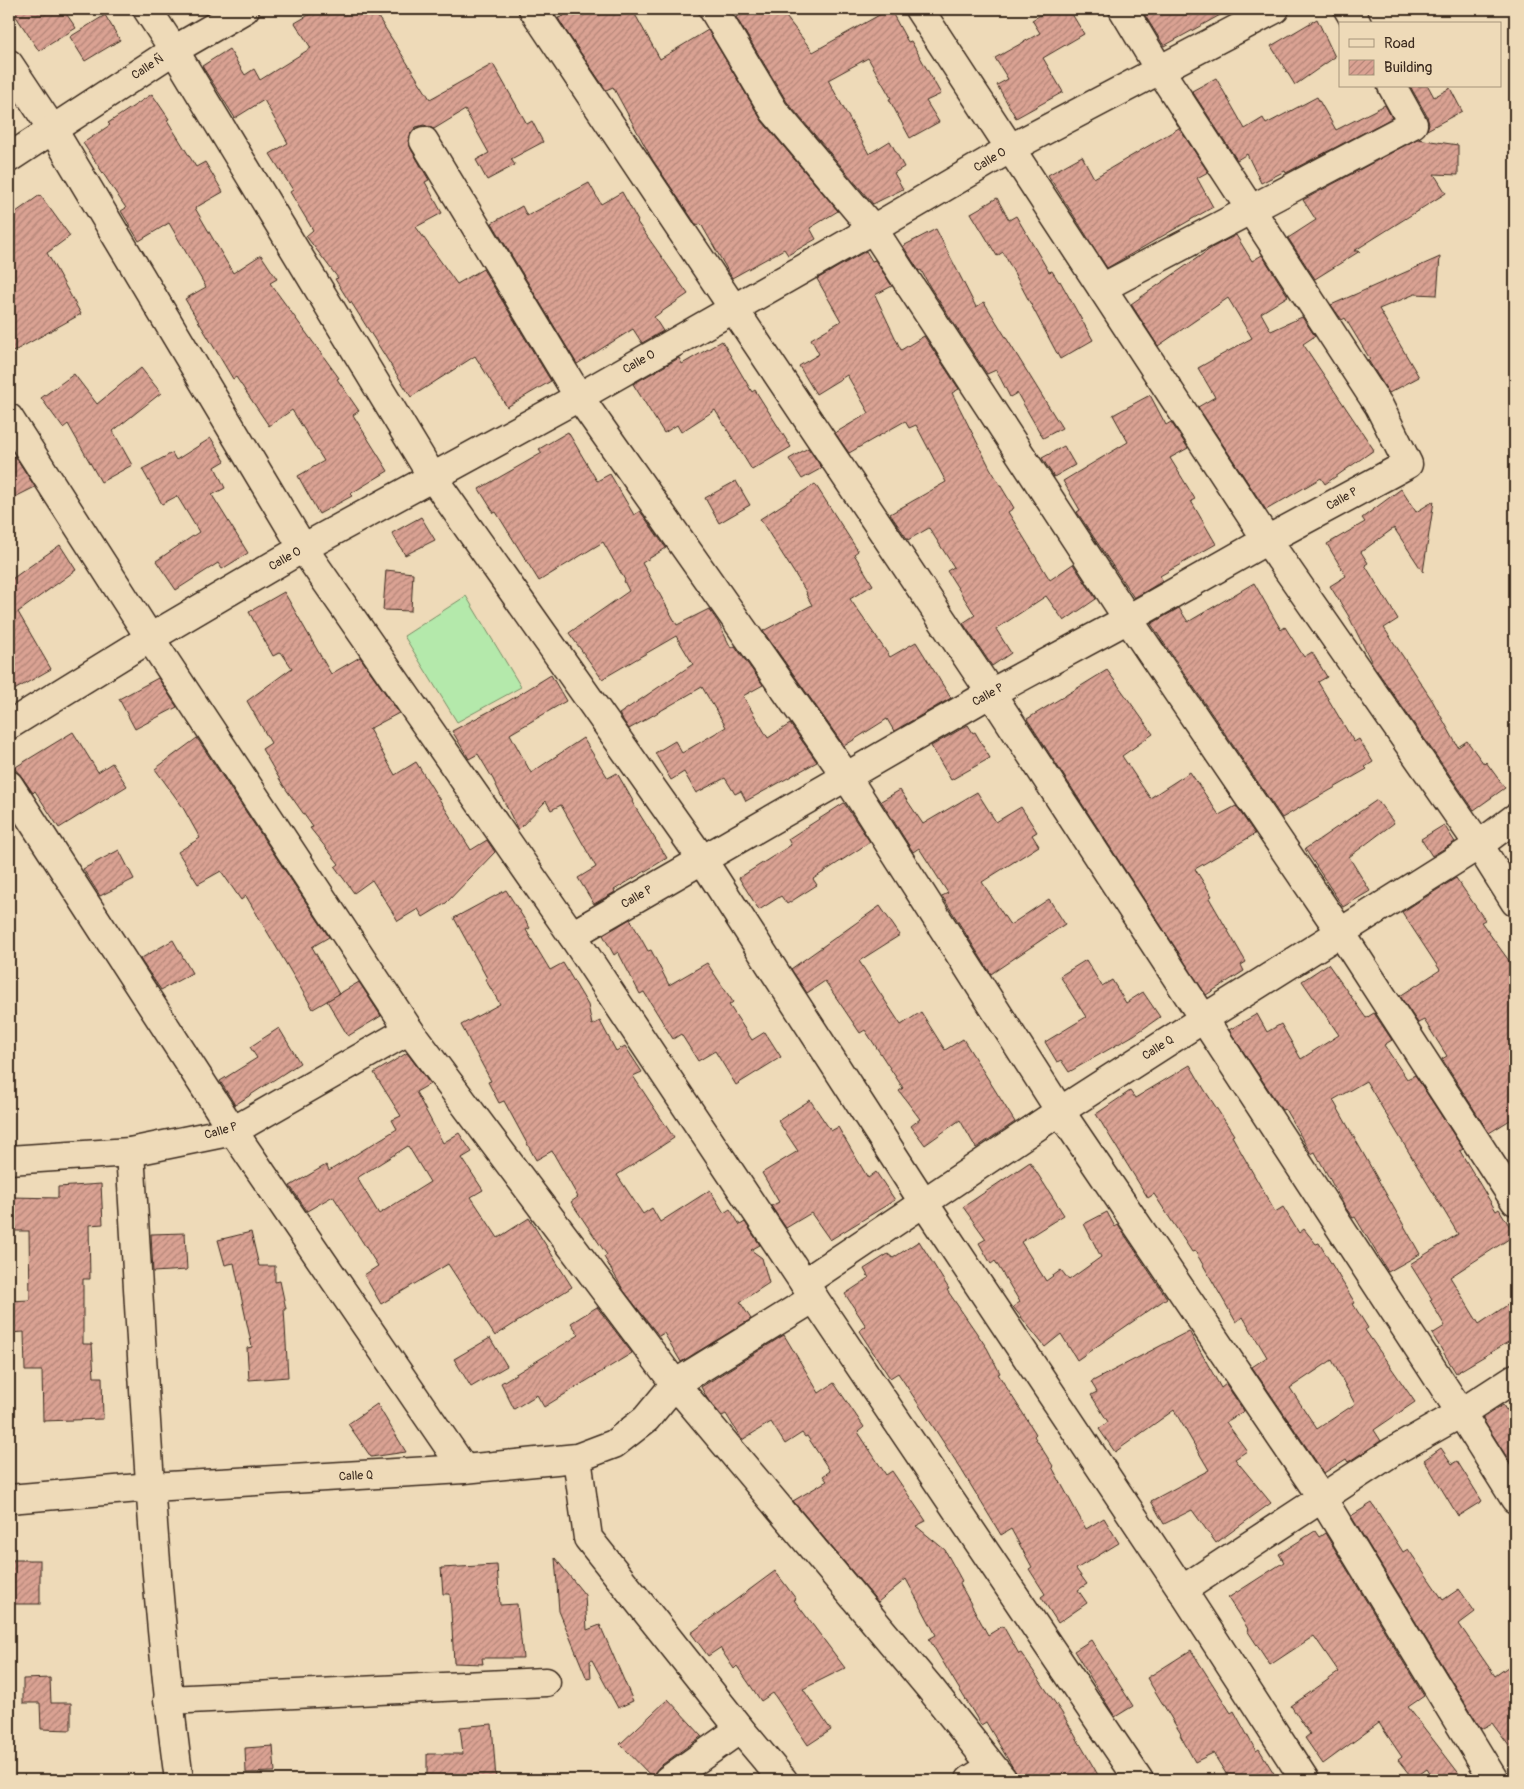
<svg xmlns="http://www.w3.org/2000/svg" width="1524" height="1789" font-family="Pangolin,sans-serif">
<style>
.grass{fill:#b4e9ab;stroke:#788a64}
.building{fill:url(#building-hatch);stroke:#3b2a1e;fill-rule:evenodd}
.lines{fill:none;stroke-linecap:round;stroke-linejoin:round}
.minor-casing{stroke:#3b2a1e;stroke-width:31}
.minor{stroke:#eedab8;stroke-width:28}
.labels{text-anchor:middle;dominant-baseline:central;stroke-width:4;stroke-linejoin:round;paint-order:stroke}
.street-label{font-size:12px;fill:#3b2a1e;stroke:#eedab8}
</style>
<defs>
<pattern id="building-hatch" width="6" height="6" patternUnits="userSpaceOnUse" patternTransform="scale(1.25)"><rect width="6" height="6" fill="#daa293"/><path d="M-1 1l2-2M0 6l6-6M5 7l2-2" fill="none" stroke="#b28477"/></pattern>
</defs>
<rect width="100%" height="100%" fill="#eedab8"/>
<filter id="ink" filterUnits="userSpaceOnUse"><feTurbulence type="fractalNoise" baseFrequency=".02" numOctaves="2"/><feDisplacementMap in="SourceGraphic" scale="10" xChannelSelector="R" yChannelSelector="G"/><feConvolveMatrix kernelMatrix="1 2 1 2 8 2 1 2 1" color-interpolation-filters="sRGB"/></filter>
<g filter="url(#ink)">
<path class="grass" d="M466,596l55,91 -64,35 -53,-86z"/>
<g class="building">
<path d="M11,9h52l13,19 -37,23z"/>
<path d="M319,9h54l57,90 63,-35 34,60 5,-3 11,21 -32,17 4,6 -28,15 -11,-20 13,-7 -24,-43 -31,19 -10,-4 -8,2 -5,6 -3,8 3,8 18,31 -4,2 17,31 -26,14 41,57 26,-15 68,112 -44,26 -32,-51 -64,41 -60,-95 -1,1 -15,-24 3,-1 -32,-42 7,-6 -23,-38 3,-2 -23,-36 18,-11 -24,-43 -29,18 -33,-52 27,-17 16,26 9,-6 6,11 51,-32 -16,-25z"/>
<path d="M560,9h72l28,50 48,-29 54,91 76,90 -28,17 6,11 -28,16 -4,-6 -52,29 -31,-54 -4,2 -45,-67 -39,-72 -7,3 -42,-62 -6,-10 6,-2z"/>
<path d="M749,9h31l33,43 77,-43 18,33 3,-1 30,53 -15,7 13,21 -29,16 -21,-39 2,-1 -23,-40 -40,22 41,74 21,-13 14,26 -10,6 9,16 -30,15 -86,-102 -51,-85z"/>
<path d="M1051,9h18l15,25 -41,24 20,34 -47,26 -19,-33 11,-6 -13,-21 45,-25 -8,-13z"/>
<path d="M1141,9h90l-67,37z"/>
<path d="M105,15l15,25 -35,21 -15,-24z"/>
<path d="M1317,19l18,38 -40,28 -24,-39z"/>
<path d="M1216,78l29,51 18,-11 3,6 51,-27 19,33 49,-25 7,13 -106,55 -1,-2 -24,12 -14,-29 -10,6 -45,-69z"/>
<path d="M1410,86h18l6,11 16,-9 12,23 -35,19 2,-6 -2,-8z"/>
<path d="M152,94l17,25 -2,1 29,47 9,-5 18,30 -28,16 38,65 28,-18 16,24 -7,4 69,95 -2,1 22,32 -6,4 35,56 -38,23 2,2 -33,18 -21,-38 26,-15 -32,-51 -23,16 -33,-49 -3,2 -48,-80 21,-12 -37,-64 -30,18 -18,-30 5,-3 -43,-65 27,-18 -2,-2z"/>
<path d="M1179,128l29,44 -11,6 16,29 -106,61 -59,-93 34,-19 12,22z"/>
<path d="M1417,139l41,6v30l-24,-1 12,19 -92,58h6l-45,28 -27,-41 28,-18 -13,-20z"/>
<path d="M589,183l12,21 21,-12 16,29 -1,1 51,72 -34,23 9,14 -21,12 -9,-14 -56,35 -85,-141 30,-17 5,10z"/>
<path d="M40,195l30,41 -23,17 34,61 -72,40v-137z"/>
<path d="M997,198l12,22 7,-4 33,56 3,-1 7,11 1,-1 33,59 -33,19 -57,-107 -6,4 -26,-43z"/>
<path d="M936,229l40,78 8,-5 78,126 -19,10 -26,-45 -7,4 -14,-27 -9,4 -57,-87 -9,-17 -2,1 -16,-25z"/>
<path d="M1236,235l16,26 10,-6 26,41 -27,17 10,18 31,-14 13,19 -12,8 71,106 -49,34 -4,-6 -55,32 -68,-103 17,-10 -17,-29 54,-30 -24,-40 -70,48 -27,-42 82,-57z"/>
<path d="M866,251l6,10 3,-1 17,26 -17,9 26,55 23,-14 35,53 -7,4 38,75 24,40 -6,4 42,68 23,-16 23,35 -32,22 -18,-25 -50,33 15,24 -19,13 -29,-43 12,-8 -28,-44 7,-4 -25,-39 -21,12 -18,-26 56,-32 -30,-57 -7,3 -4,-7 -56,32 -14,-20 34,-20 -22,-38 -31,19 -17,-28 20,-12 -8,-15 30,-18 -24,-42z"/>
<path d="M1440,257l-3,38 -22,-1 -36,15 40,68 -30,16 -21,-33 2,-1 -25,-41 -3,2 -11,-15z"/>
<path d="M722,341l30,51 3,-2 36,57 -39,23 -37,-60 -34,22 -4,-7 -13,8 -31,-49 46,-26 3,6z"/>
<path d="M141,368l20,25 -48,38 19,34 -31,17 -33,-58 -5,4 -22,-30 33,-24 23,30z"/>
<path d="M1150,395l16,30 5,-3 17,26 -18,10 25,41 -4,2 25,43 -56,32 3,5 -29,17 -57,-86 3,-2 -17,-29 65,-39 -15,-27z"/>
<path d="M568,432l29,49 13,-7 24,41 6,-4 26,37 -24,15 35,62 32,-16 9,13 13,26 4,-2 28,39 -20,11 25,42 22,-14 27,38 -71,39 -5,-10 -6,3 -10,-16 -29,15 -12,-21 -13,8 -16,-27 20,-12 7,12 44,-26 -24,-40 -73,42 -10,-15 74,-50 -17,-28 -74,43 -33,-46 60,-42 -5,-10 1,-1 -22,-38 -64,39 -43,-69 -2,1 -15,-24 63,-36 -3,-4z"/>
<path d="M211,438l14,23 -10,6 10,21 -13,7 36,58 -26,16 -4,-6 -42,27 -20,-29 43,-29 -22,-36 -15,8 -20,-35 30,-16 4,7z"/>
<path d="M1064,446l11,19 -21,12 -12,-19z"/>
<path d="M808,448l14,20 -20,11 -13,-20z"/>
<path d="M15,456l20,31 -26,13v-40z"/>
<path d="M736,481l14,24 -31,18 -14,-25z"/>
<path d="M815,484l43,67 -4,3 19,31 -23,14 40,58 26,-15 35,56 -57,33 -7,-12 -43,27 -81,-115 49,-26 -6,-11 1,-1 -47,-74z"/>
<path d="M1401,489l15,23 18,-11 -11,71 -29,-44 -33,24 7,11 -3,2 33,54 -14,9 48,72 26,47 9,-6 17,23 2,-2 19,26 -31,22 -101,-145 -25,-50 -18,-29 16,-10 -19,-32 38,-22 -3,-4z"/>
<path d="M421,517l14,23 -30,15 -13,-22z"/>
<path d="M60,545l16,25 -58,42 33,57 -42,24v-112z"/>
<path d="M386,570l27,3 -2,38 -28,-1z"/>
<path d="M1254,583l27,47 4,-3 19,30 8,-5 15,25 -9,5 36,60 5,-3 14,23 -8,5 2,2 -85,49 -131,-194 28,-16 9,14z"/>
<path d="M284,592l47,82 29,-17 39,56 -30,16 26,46 21,-13 55,88 16,-10 8,12 -49,51 -23,14 -5,-8 -20,12 -26,-41 -18,13 -19,-26 4,-3 -29,-36 3,-1 -30,-42 -21,-36 9,-6 -24,-42 45,-33 -11,-16 -8,4 -24,-44z"/>
<path d="M1107,670l46,64 -31,22 28,42 40,-26 29,43 17,-9 19,28 -60,35 17,27 -3,2 37,64 -5,3 3,6 -38,24 -179,-276z"/>
<path d="M551,675l15,26 -56,33 21,39 52,-35 25,40 9,-5 16,28 -1,1 35,56 -53,32 1,2 -21,12 -16,-26 18,-11 -35,-62 -10,5 -5,-9 -28,29 -25,-51 -15,-25 -9,5 -17,-28 55,-29z"/>
<path d="M158,678l19,29 -42,22 -16,-30z"/>
<path d="M968,725l5,8 2,-1 15,26 -39,22 -20,-34z"/>
<path d="M73,732l25,40 14,-9 15,23 -68,42 -24,-37 -2,2 -11,-16 -8,-9z"/>
<path d="M197,738l132,199 -17,10 27,47 -26,15 -67,-113 -5,4 -20,-29 -23,13 -20,-32 22,-14 -18,-32 -27,-37z"/>
<path d="M900,790l23,34 54,-32 19,30 25,-15 16,25 -5,3 7,11 -57,36 28,43 39,-26 16,25 -74,50 -49,-78 6,-3 -29,-45 -6,4 -32,-51z"/>
<path d="M1377,800l17,23 -45,34 21,34 -27,16 -38,-58z"/>
<path d="M844,803l26,39 -57,37 4,6 -30,19 -6,-8 -22,14 -20,-32 52,-33 -3,-6z"/>
<path d="M1444,825l11,17 -23,14 -11,-17z"/>
<path d="M119,850l15,29 -34,17 -17,-27z"/>
<path d="M1456,878l29,42 -4,2 34,47v148l-26,16 -47,-74 5,-3 -23,-36 -6,3 -18,-27 40,-26 -38,-58z"/>
<path d="M506,890l24,38 -4,2 24,40 13,-7 25,42 4,20 8,-4 16,30 9,-5 17,26 -9,4 41,62 -57,37 26,39 9,-6 8,14 50,-32 14,23 6,-4 10,16 5,-3 15,23 -9,5 11,8 7,25 -29,19 11,17 -70,43 -17,-29 -5,3 -35,-45 -20,-34 3,-2 -36,-53 7,-5 -26,-46 -16,9 -32,-59 -5,2 -11,-21 3,-1 -30,-56 39,-21 -15,-25 2,-1 -33,-60z"/>
<path d="M880,906l20,29 -41,26 42,64 20,-13 24,38 18,-11 52,83 -39,26 -16,-28 -35,25 -14,-19 9,-7 -21,-28 4,-3 -38,-58 -5,3 -35,-52 -18,12 -16,-24z"/>
<path d="M630,919l18,32 3,-1 18,35 38,-22 26,39 -4,3 23,35 13,-8 16,25 -45,28 -21,-34 -17,10 -17,-27 -8,5 -29,-47 -4,2 -22,-42 -4,3 -11,-20z"/>
<path d="M173,940l19,33 -31,17 -21,-31z"/>
<path d="M1086,960l16,26 10,-6 14,23 17,-11 17,25 -26,18 -65,37 -8,-12 -4,2 -12,-20 41,-25 -26,-41z"/>
<path d="M1328,964l38,54 8,-5 18,27 -8,5 23,34 8,-4 48,74 -3,2 36,60 3,-2 16,26 -65,42 29,47 36,-24v38l-59,35 -24,-39 13,-8 -15,-26 2,-1 -22,-35 48,-30 -92,-153 -33,19 87,154 -32,18 -33,-55 -2,1 -8,-11 -30,-55 -4,2 -26,-45 -3,1 -53,-80 28,-16 10,18 14,-8 20,35 38,-24 -37,-54z"/>
<path d="M359,982l22,34 -33,20 -21,-35z"/>
<path d="M279,1028l21,35 -65,42 -15,-24 37,-23 -7,-11z"/>
<path d="M407,1053l23,31 -14,8 27,51 16,-10 13,19 -10,6 21,32 -12,7 27,41 31,-20 43,69 -77,49 -47,-72 -67,40 -17,-29 14,-9 -45,-70 -26,15 -17,-25 36,-21 3,6 68,-42 -5,-9 9,-4 -27,-43zM408,1146l22,36 -51,32 -22,-36z"/>
<path d="M1190,1065l14,24 30,46 -2,1 43,76 8,-5 16,26 5,-4 12,15 3,-1 36,60 -2,1 15,24 -3,2 50,72 -41,28 7,11 -33,21 -2,-3 -22,14 -72,-106 15,-10 -24,-40 -7,5 -41,-71 -3,1 -38,-58 -6,4 -52,-84 34,-23 5,7zM1332,1360l23,44 -38,25 -27,-41z"/>
<path d="M810,1100l21,31 7,-4 30,51 8,-6 19,28 -65,40 -19,-27 -25,15 -15,-22 8,-4 -17,-29 36,-22 -20,-30z"/>
<path d="M1030,1162l34,53 -43,27 25,39 15,-11 8,10 32,-23 -17,-33 23,-12 8,15 3,-2 49,73 -90,62 -16,-26 -16,13 -32,-40 7,-5 -25,-41 -4,3 -12,-21 7,-4 -23,-32z"/>
<path d="M101,1184l2,40 -14,1 1,54h-7v65h9l2,33h8l1,42 -60,2 -1,-50h-17l-1,-39 -15,1v-32l21,-1 -1,-69h-17v-34l46,1v-11z"/>
<path d="M251,1232l8,34h16v16l5,-1 6,28h-2l4,68 -39,3 -2,-32 5,-1 -18,-84 -9,2 -7,-25z"/>
<path d="M185,1233l2,37 -34,2 -2,-38z"/>
<path d="M919,1241l30,48 -2,1 40,58 13,25 -2,1 38,60 -2,2 19,30 -1,1 34,62 18,-11 15,25 -43,26 11,15 -9,6 9,13 -29,20 -17,-26 4,-3 -16,-25 3,-2 -21,-38 -10,6 -40,-66 -63,-96 -8,5 -31,-47 7,-5 -21,-32 24,-16 -5,-9 24,-15 5,4z"/>
<path d="M597,1307l35,46 -88,54 -7,-12 -23,14 -13,-26 78,-48 -8,-12z"/>
<path d="M1189,1331l32,57 5,-4 18,27 -18,11 21,29 -12,8 36,44 -55,40 -24,-33 -28,14 -13,-23 58,-31 -35,-60 -59,42 -16,-23 9,-7 -17,-27 6,-3 -6,-10z"/>
<path d="M784,1335l35,58 15,-10 30,44 -6,5 28,43 6,-4 34,50 -10,5 29,24 17,31 -2,3 28,51 15,-9 16,28 2,-1 41,60 39,67h-81l-34,-58 -5,3 -52,-86 7,-4 -30,-56 -28,23 -85,-101 34,-20 -4,-5 7,-5 -23,-35 -2,1 -3,-4 -17,11 -14,-22 -29,18 -16,-26 -4,2 -14,-16 -7,-13z"/>
<path d="M490,1338l17,28 -36,21 -17,-28z"/>
<path d="M377,1404l29,48 -35,5 -23,-33z"/>
<path d="M1503,1405l3,5 9,-5v65l-33,-52z"/>
<path d="M1441,1448l11,16 5,-3 25,40 -24,15 -34,-56z"/>
<path d="M1372,1503l31,49 5,-3 35,51 16,-11 16,23 -16,12 36,52 20,-14v92l-23,-31 -11,6 -130,-213z"/>
<path d="M1315,1531l4,6 6,-4 99,163 -16,11 56,73h-30l-7,-11 -14,10 -15,-19 4,-3 -23,-34 -56,41 -18,-26 5,-4 -19,-28 48,-34 -25,-36 -44,29 -23,-35 1,-1 -20,-31 56,-36 -5,-8z"/>
<path d="M555,1558l30,37 2,35 13,-5 33,76 -15,7 -26,-48 -2,1 1,17 -4,1 -28,-68z"/>
<rect x="9" y="1560" width="31" height="44"/>
<path d="M497,1565l3,40 17,-1 6,54h-41l1,6 -29,-1 -4,-69h-7l-2,-26z"/>
<path d="M775,1571l21,28 -2,1 51,68 -42,21 28,41 -23,15 -35,-52 -12,8 -24,-35 -3,3 -14,-21 -12,8 -17,-23z"/>
<path d="M1091,1640l42,66 -18,11 -41,-66z"/>
<path d="M1191,1650l40,63 3,-2 22,40 3,-2 19,31h-48l-17,-27 -18,9 -15,-27 1,-1 -34,-56z"/>
<path d="M50,1678l1,25h20v27l-30,-1 -1,-26h-17v-24z"/>
<path d="M668,1699l34,37 -43,31 -5,6 -1,5 -33,-34z"/>
<path d="M492,1724l4,56h-69v-26h36l-3,-27z"/>
<path d="M273,1746l2,26 -29,1 -1,-25z"/>
</g>
<g class="lines">
<defs>
<g id="minor">
<path d="M147,9l27,41 259,428 269,381 222,344 258,387 123,190"/>
<path d="M533,9l458,684 470,720 54,86"/>
<path d="M713,9l61,102 99,118 255,390 213,314 174,268"/>
<path d="M919,9l348,531 212,305 36,57"/>
<path d="M1348,9l9,15"/>
<path d="M9,64l44,66 250,418 269,387 242,363 325,482"/>
<path d="M424,141l155,256 267,379 214,335 262,387 172,282"/>
<path d="M9,158l165,-108 71,-41"/>
<path d="M1102,288l311,-164 -21,-38"/>
<path d="M9,418l141,220 259,392 266,354 255,304 73,92"/>
<path d="M9,725l141,-87 153,-90 276,-151 294,-168 138,-81 264,-139"/>
<path d="M9,785l224,346 231,338"/>
<path d="M572,935l419,-242 137,-74 139,-79 141,-76 -29,-58 -220,-337 -36,-60"/>
<path d="M130,1152c13,209 21,420 49,628"/>
<path d="M9,1160l121,-8 103,-21 176,-101"/>
<path d="M804,1283l256,-172 143,-92 276,-174 36,-27"/>
<path d="M577,1458l11,80 152,191 43,51"/>
<path d="M9,1499l142,-12 313,-18 113,-11 37,-14 32,-25 29,-35 139,-86"/>
<path d="M1182,1590l210,-138 69,-39 54,-35"/>
<path d="M168,1700l378,-18"/>
<path d="M668,1780l72,-51"/>
<path d="M970,1780l21,-13"/>
</g>
</defs>
<use href="#minor" class="minor-casing"/>
<use href="#minor" class="minor"/>
</g>
</g>
<g class="labels">
<g class="street-label">
<text transform="translate(148 67) rotate(-33)">Calle Ñ</text>
<text transform="translate(990 160) rotate(-31)">Calle O</text>
<text transform="translate(639 362) rotate(-30)">Calle O</text>
<text transform="translate(1342 499) rotate(-29)">Calle P</text>
<text transform="translate(285 559) rotate(-30)">Calle O</text>
<text transform="translate(988 695) rotate(-29)">Calle P</text>
<text transform="translate(637 897) rotate(-30)">Calle P</text>
<text transform="translate(1158 1048) rotate(-33)">Calle Q</text>
<text transform="translate(221 1131) rotate(-16)">Calle P</text>
<text transform="translate(356 1476) rotate(-3)">Calle Q</text>
</g>
</g>
<rect width="1524" height="1789" fill="none" stroke="#eedab8" stroke-width="30"/>
<rect x="15" y="15" width="1494" height="1759" fill="none" stroke="#3b2a1e" stroke-width="2" filter="url(#ink)"/>
<rect x="1339" y="22" width="162" height="65" fill="#eedab8" stroke="#a6947a"/>
<rect x="1349" y="39" width="25" height="8" fill="#eedab8" stroke="#a6947a"/>
<text x="1384" y="48" font-size="15" fill="#3b2a1e">Road</text>
<rect x="1349" y="60" width="25" height="15" fill="url(#building-hatch)" stroke="#a6947a"/>
<text x="1384" y="72" font-size="15" fill="#3b2a1e">Building</text>
</svg>
